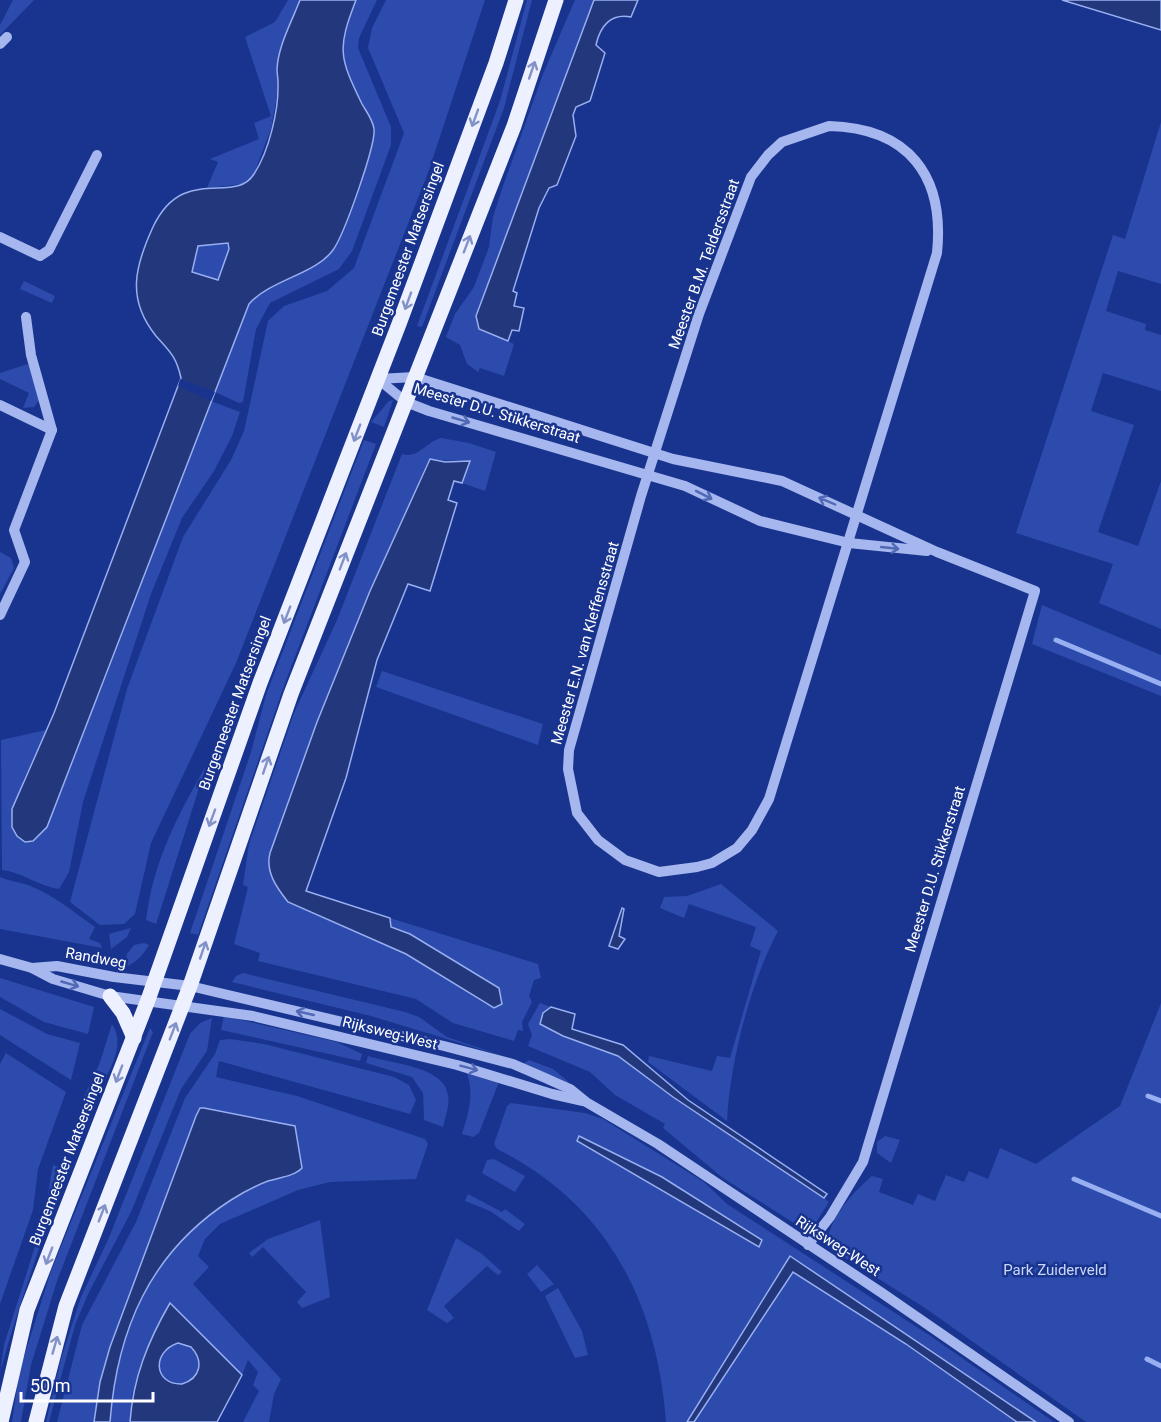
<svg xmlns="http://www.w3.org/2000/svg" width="1161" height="1422" font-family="Roboto,sans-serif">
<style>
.green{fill:#2c4bac;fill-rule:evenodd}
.water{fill:#23387c;stroke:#98aff1;stroke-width:1.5;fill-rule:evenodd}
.pier{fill:#19348e}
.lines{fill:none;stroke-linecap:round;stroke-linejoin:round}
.stream{stroke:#98aff1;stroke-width:5}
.minor{stroke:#a5b7ee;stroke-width:10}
.major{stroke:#edf0ff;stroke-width:15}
.oneway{stroke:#8392c6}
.oneway2{stroke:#5168b4}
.labels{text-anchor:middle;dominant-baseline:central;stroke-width:5;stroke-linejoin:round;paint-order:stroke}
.street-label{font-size:15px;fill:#fff;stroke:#19348e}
.park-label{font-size:15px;fill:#cbd7fa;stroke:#19348e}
</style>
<rect width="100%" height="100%" fill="#19348e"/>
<g class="green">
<path d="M13,0h21l-34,35v-10z"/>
<path d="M288,0h12l-20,52 -3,17 2,15 -8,45 -18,47 -11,8 -35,4 11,-26 -8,-3 49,-20 -5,-16 17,-7 -26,-79 30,-15z"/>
<path d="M356,0h21l-18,38 -1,10 33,79v18l-39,106 -13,18 -69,34 -14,26 -13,73 -4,1 -24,-11 34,-88c21,-24 67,-30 84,-54 11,-15 43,-105 41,-121 -1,-9 -8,-18 -12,-25 -23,-47 -25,-55 -6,-104z"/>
<path d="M386,0h99l-56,170 -193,493 -85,180 -16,71 -11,10 -24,1 -30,-23 57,-213 56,-152 48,-77 13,-29 24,-110 16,-15 43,-15 27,-23 50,-135 -36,-85 4,-20z"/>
<path d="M527,0h5l-28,108 -82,219 -5,-1 83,-225z"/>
<path d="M575,0h19l-98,265 -16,64 34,15 -10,32 -24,-8 -2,4 -11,-8 -7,-19 -14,-8 9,-23 19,-27 15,-40 4,-30 9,-28 41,-115z"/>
<path d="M1161,122v162l-43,-13 -12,40 40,13 -1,6 16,5v56l-58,-18 -12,38 43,14 -36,107 40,14 23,-65v148l-62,-26 14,-39 -97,-31 97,-298 12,4z"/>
<path d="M228,243l1,6 -11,31 -26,-8 6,-26z"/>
<path d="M24,281l31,15 -3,7 -32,-14z"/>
<path d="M28,364l12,35 -6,8 -11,1 6,-15 -29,-14v-6z"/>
<path d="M393,400l-9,27 -13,-5 18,-21z"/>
<path d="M211,401l29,11 -8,24 -18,35 -32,47 -31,76 -68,208 -14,70 -10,17c-21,-3 -37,-17 -57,-19l-1,-130 45,-10 -24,53 77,-88z"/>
<path d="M441,438l28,5 27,9 -11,39 -23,-8 8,-21c-14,-3 -26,0 -40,-3l-3,4 -57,128 -53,131 -48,134 19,46 118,52 81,51 14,1v-13l-91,-59 -19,-7 -1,-9 148,46 3,14 -7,2 -5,16 3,6 -10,20 1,9 -5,-1 -4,11 -61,-18 -37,-24 -158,-38 2,-8 -26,-9 14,-57 -5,-2 6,-41 45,-131 43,-93 65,-166c16,5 24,-12 39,-16z"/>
<path d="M364,440l12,4 -91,239 -87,252 -8,-2 61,-181 15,-57z"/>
<path d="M0,552l11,6 3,10 -14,26z"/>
<path d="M1042,605l119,50v41l-129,-52z"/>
<path d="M382,671l161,53 -5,21 -162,-58z"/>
<path d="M206,766l-50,158 -10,-4c7,-58 31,-104 60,-154z"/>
<path d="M0,877c9,4 19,5 28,8 24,9 46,27 67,42l-6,12 11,4 2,5 -102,-19z"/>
<path d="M721,884l57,47c-28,53 -48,131 -51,190l-79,-59 1,-6 63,15 5,-15 13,2 31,-107 -11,-5 6,-19 -67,-23 -5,14 -24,-10 4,-11 23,-1z"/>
<path d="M131,928l-4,9 -16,12 -2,-15z"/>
<path d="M144,943l5,2c-7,12 -13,17 -25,23l3,-14 7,-9z"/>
<path d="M243,973l162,39 14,5 28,20 59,20 -135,-41 -139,-34 4,-6z"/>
<path d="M0,978l94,29 -6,27 -44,-12 -44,-25z"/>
<path d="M540,1003l11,4 -8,6 -3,11 23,12 55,20 55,41 151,101 5,4 -12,19 -15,7 -79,-50 -60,-50 2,-4 -50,-29 -25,-23 -62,-26 4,-11 -4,-11z"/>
<path d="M1161,1003v419h-75l-161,-114 -97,-61c-3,-25 26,-56 44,-71l11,3 -4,13 34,13 5,-11 17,7 11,-26 18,7 5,-11 19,8 12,-31 36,16 84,-58z"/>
<path d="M0,1009l47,25 33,9 -9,37 -71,-45z"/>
<path d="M224,1016l113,26 25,12 -2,7 -139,-31z"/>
<path d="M212,1018l-5,33 -26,38 -50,123 -42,80 -14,33 -26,97h-3l15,-63 20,-62 27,-57 82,-206 10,-11z"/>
<path d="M112,1024c17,25 -10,58 -22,80l-8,-3 18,-39z"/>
<path d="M150,1028l3,4 -96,249 -26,84 -10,57h-9l7,-49 32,-102z"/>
<path d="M230,1039l34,5 130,33 15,8 7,15 -6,14 -191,-53 -3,16 81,19 128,43 3,5 -12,35 -86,3 -32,8 -78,34 -15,15 -7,17 11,11 -16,17 88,95 -7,15 -5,28h-26l16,-31 -6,-6 5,-13 -10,-12 -6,15 -72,-72 -38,91 -2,28h-20c7,-93 40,-169 121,-222 22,-14 47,-22 71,-32l-7,-42 -95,-18 -90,239 -10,35 -6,40h-37l25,-97 54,-103 49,-124 30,-44 5,-14z"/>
<path d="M6,1053l60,39 -28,77 -5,41 -33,94v-240z"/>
<path d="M368,1056c24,8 76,10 80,39 2,11 -3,22 -5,32l-19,-7 -1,-27 -11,-16 -46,-14z"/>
<path d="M529,1060l24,9 17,14 -47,-19z"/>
<path d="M467,1073l32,9 -20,51 -6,4 -11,-3c7,-22 12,-39 5,-61z"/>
<path d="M511,1103l74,10 18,6 101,63 23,22 202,131 125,87h-18l-246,-166 -103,166h-21c-9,-119 -58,-218 -169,-273l-3,-5 13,-38zM579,1136l83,41 100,62 -3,8 -181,-106z"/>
<path d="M885,1136l15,4 -9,23 -14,-10v-11z"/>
<path d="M494,1159l31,17 -10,16 -33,-19 5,-13z"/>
<path d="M53,1165l10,4c-18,69 -45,135 -63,204l4,-28 39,-124z"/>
<path d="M468,1194l34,18 3,-3 20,15 -6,7 -29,-20 -25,-10z"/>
<path d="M320,1220l10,77 -28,11 -5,-6 9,-10 -43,-45 -11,10 -3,-4 19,-14z"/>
<path d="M456,1238l26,16 20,18 -4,3 -11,-9 -43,40 10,12 -7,5 -20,-13z"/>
<path d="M537,1265l17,19 -13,8 -14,-18z"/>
<path d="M793,1272l113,72 111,78h-323z"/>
<path d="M558,1288l24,43 6,24 -13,3 -30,-62z"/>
<circle cx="179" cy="1364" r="20"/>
</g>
<g class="water">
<path d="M300,0h56c-19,49 -17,57 6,104 4,7 11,16 12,25 2,16 -30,106 -41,121 -17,24 -63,30 -84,54l-202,523 -14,14 -8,1 -8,-6 -5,-9v-18l42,-96 127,-335c-5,-22 -11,-26 -25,-42 -30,-37 -21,-70 -3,-109 30,-64 81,-21 101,-53 15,-23 25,-64 24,-92 0,-4 -1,-9 -1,-13 1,-23 15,-48 23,-69zM228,243l1,6 -11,31 -26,-8 6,-26z"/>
<path d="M594,0h44l-7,17c-20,-4 -31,9 -35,28l9,8 -15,48 -14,6 -3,8 3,21 -19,49 -8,3 -10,20 -26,83 4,2 -3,13 10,2 -5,23 -7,-1 -4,11 -29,-12 -3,-13z"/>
<path d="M1062,0h99v30z"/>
<path d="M430,459l15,3 25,-1 -8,22 -8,-2 -6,19 9,3 -27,88 -22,-7 -31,76 -31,118 -40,113 84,27 1,9 19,7 89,54 3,16 -8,4 -88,-54 -118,-52c-11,-14 -23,-30 -18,-49l47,-131 53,-131z"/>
<path d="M622,908l2,1 -5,27 6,3 -7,10 -9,-3z"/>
<path d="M551,1007l24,7 -3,15 51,16 65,55 139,94 -3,4 -151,-101 -55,-41 -55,-20 -23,-12 3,-11z"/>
<path d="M204,1108l91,18 7,42c-7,8 -24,10 -34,13 -13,5 -26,12 -37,19 -81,52 -114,130 -121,222h-16l6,-40 10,-35 86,-231 4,-8z"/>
<path d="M579,1136l83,41 100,63 -3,7 -182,-106z"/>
<path d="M790,1256l246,166h-19l-111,-78 -113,-72 -99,150h-7z"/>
<path d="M170,1303l72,72 -25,47h-87c3,-44 18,-81 40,-119zM178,1343l13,4c13,14 10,31 -9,37 -28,1 -31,-32 -4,-41z"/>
</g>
<path class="pier" d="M180,379l35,13 -4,9 -33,-15z"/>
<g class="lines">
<g class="stream">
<path d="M1056,640l105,44"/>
<path d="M1148,1096l13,5"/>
<path d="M1074,1179l87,37"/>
<path d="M1147,1359l14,7"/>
</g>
<g class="minor">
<path d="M0,44l7,-7"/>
<path d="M829,126c79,2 116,49 108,127l-168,546 -17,31 -15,18 -25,15 -15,4 -38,5 -34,-12 -27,-20 -21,-27 -9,-44 1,-19 72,-254 58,-182 52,-137 17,-22 14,-13z"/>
<path d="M0,237l40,19 9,-6 48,-95"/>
<path d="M378,379l37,-2 258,82 109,22 155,71 98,39 -172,571 -33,55 -22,28"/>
<path d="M378,379l28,23 23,9 256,75 75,35 89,22 78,8"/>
<path d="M0,405l52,25"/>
<path d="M0,615l25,-53 -11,-32 38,-100 -21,-75 -5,-38"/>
<path d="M0,959l32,9 21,11 57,17 143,20 204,49 95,29 31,7"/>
<path d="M32,968l25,-2 57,11 76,9 254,60 69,18 30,13 27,12 16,13 72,42 224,149 187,129"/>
</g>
<g class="major">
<path d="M110,996l13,17 11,25"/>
<path d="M1,1422l26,-112 121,-310 112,-317 139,-359 97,-261 20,-63"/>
<path d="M36,1422l30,-116 124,-320 101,-292 223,-568 42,-126"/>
</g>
</g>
<defs><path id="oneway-shaft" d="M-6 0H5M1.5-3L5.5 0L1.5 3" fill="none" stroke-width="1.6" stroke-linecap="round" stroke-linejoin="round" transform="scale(1.5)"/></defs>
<g class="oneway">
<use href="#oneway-shaft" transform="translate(532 70) rotate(-71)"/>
<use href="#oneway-shaft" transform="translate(475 118) rotate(110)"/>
<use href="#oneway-shaft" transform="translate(467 244) rotate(-69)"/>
<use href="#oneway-shaft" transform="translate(408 301) rotate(110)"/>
<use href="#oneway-shaft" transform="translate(357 433) rotate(111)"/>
<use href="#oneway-shaft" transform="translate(343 561) rotate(-69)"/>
<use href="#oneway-shaft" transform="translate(287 615) rotate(111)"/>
<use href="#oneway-shaft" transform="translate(266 765) rotate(-71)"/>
<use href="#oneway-shaft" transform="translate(212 818) rotate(110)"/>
<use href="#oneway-shaft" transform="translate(203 950) rotate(-71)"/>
<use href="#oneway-shaft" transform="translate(173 1031) rotate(-69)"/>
<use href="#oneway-shaft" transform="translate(119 1074) rotate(111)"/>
<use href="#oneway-shaft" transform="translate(102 1213) rotate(-69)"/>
<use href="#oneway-shaft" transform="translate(49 1256) rotate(111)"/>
<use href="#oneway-shaft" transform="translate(55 1345) rotate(-74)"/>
</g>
<g class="oneway2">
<use href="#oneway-shaft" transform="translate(461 420) rotate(16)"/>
<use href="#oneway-shaft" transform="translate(704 495) rotate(27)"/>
<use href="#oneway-shaft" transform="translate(827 501) rotate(-157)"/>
<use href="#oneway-shaft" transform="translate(890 548) rotate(6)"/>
<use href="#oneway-shaft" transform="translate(70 984) rotate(16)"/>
<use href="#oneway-shaft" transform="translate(305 1013) rotate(-167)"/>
<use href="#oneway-shaft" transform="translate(469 1068) rotate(15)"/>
</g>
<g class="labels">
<g class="street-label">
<text transform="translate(408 249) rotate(-70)">Burgemeester Matsersingel</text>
<text transform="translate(704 264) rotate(-70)">Meester B.M. Teldersstraat</text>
<text transform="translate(497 413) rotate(17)">Meester D.U. Stikkerstraat</text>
<text transform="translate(585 643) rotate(-74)">Meester E.N. van Kleffensstraat</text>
<text transform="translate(235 703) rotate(-70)">Burgemeester Matsersingel</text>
<text transform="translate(935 869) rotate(-73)">Meester D.U. Stikkerstraat</text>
<text transform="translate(96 958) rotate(10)">Randweg</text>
<text transform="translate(390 1033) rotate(14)">Rijksweg-West</text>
<text transform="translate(67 1159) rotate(-69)">Burgemeester Matsersingel</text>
<text transform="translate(838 1246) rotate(33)">Rijksweg-West</text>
</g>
<g class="park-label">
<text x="1055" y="1270">Park Zuiderveld</text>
</g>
</g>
<path d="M21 1392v9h132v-9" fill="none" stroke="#ffffff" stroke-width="3"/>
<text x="30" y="1392" font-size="18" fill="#ffffff" stroke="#19348e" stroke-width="4.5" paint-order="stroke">50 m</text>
</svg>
